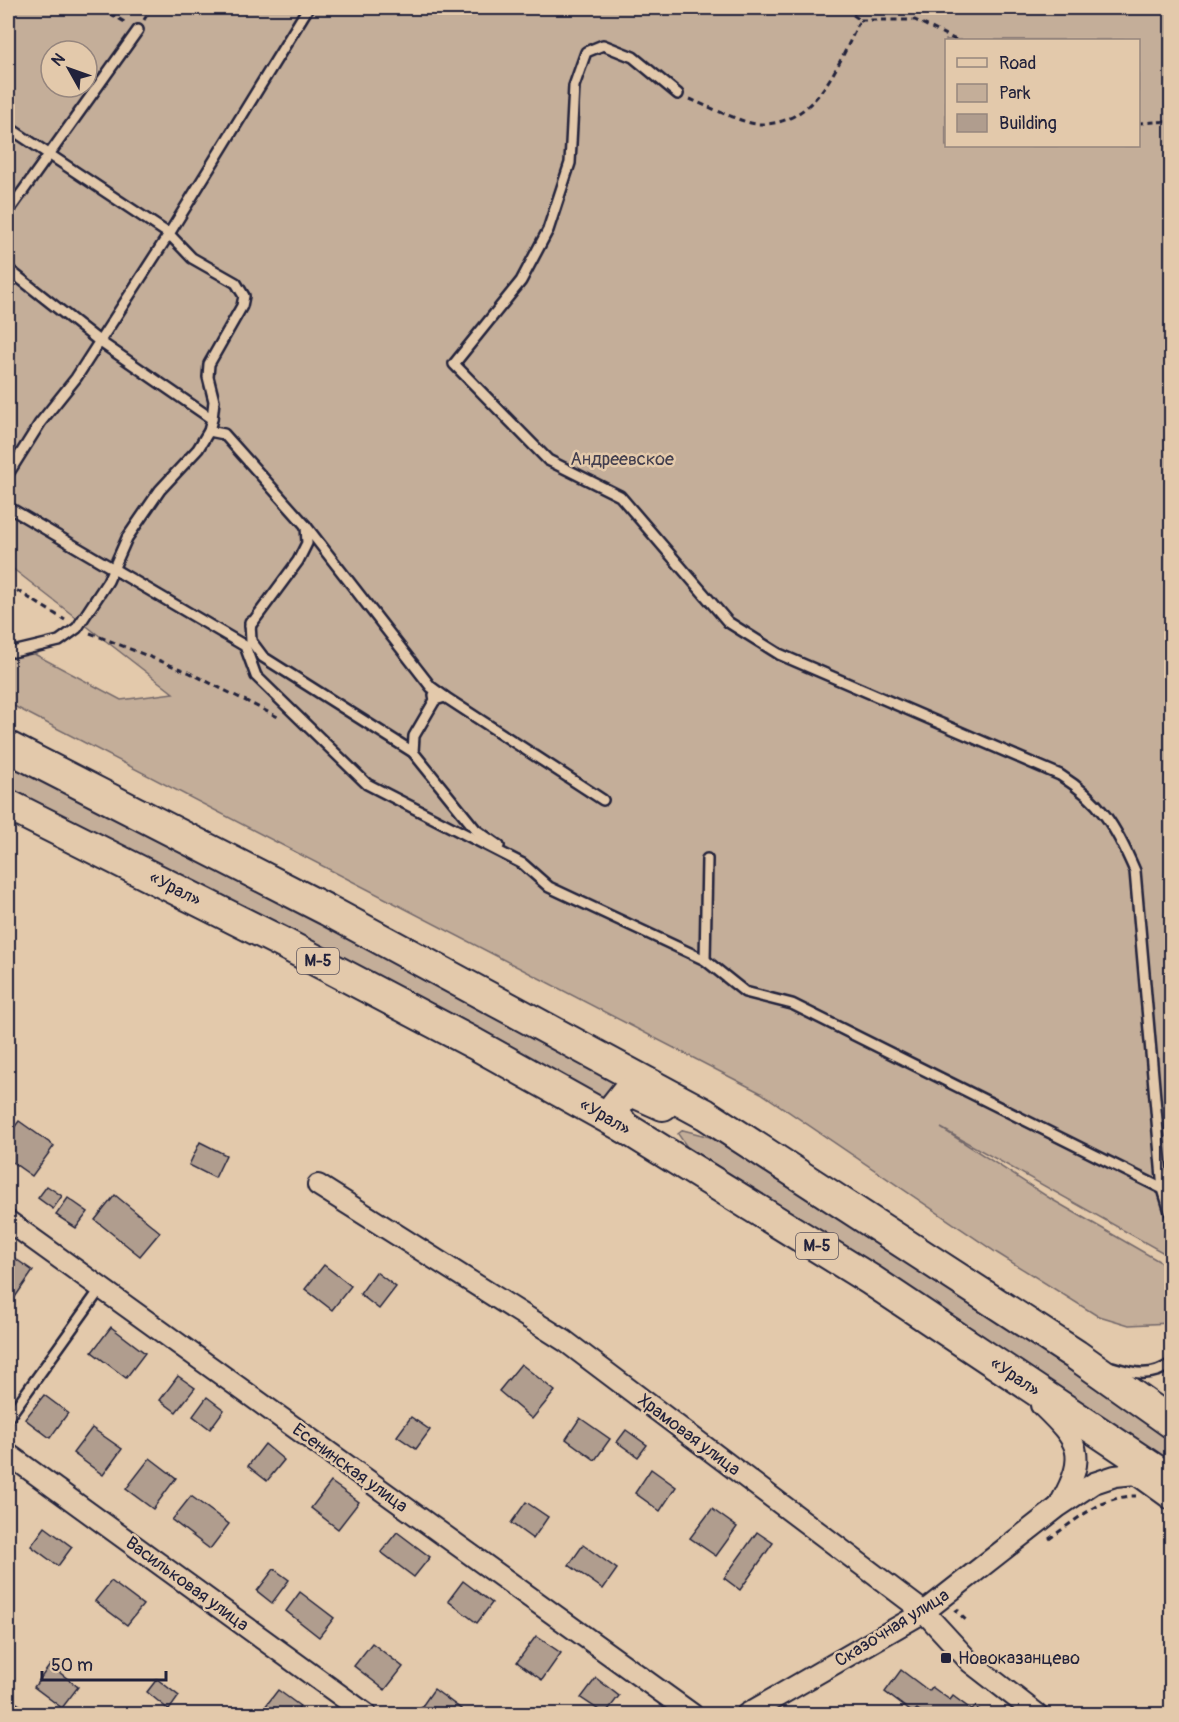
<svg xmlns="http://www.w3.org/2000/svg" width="1179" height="1722" font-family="Pangolin,sans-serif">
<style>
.green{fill:#c4ae99;stroke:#73686a;stroke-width:1.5;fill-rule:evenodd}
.building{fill:#b09d8e;stroke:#22223b;stroke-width:1.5}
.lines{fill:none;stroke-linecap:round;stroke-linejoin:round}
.service-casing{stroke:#22223b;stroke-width:14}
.minor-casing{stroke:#22223b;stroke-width:24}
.primary-casing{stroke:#22223b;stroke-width:34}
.path{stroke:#22223b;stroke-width:3;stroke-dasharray:6 4.5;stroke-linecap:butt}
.service{stroke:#e3c9ab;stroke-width:9}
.minor{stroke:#e3c9ab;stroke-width:20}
.primary{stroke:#e3c9ab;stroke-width:30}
.poi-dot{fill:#22223b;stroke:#e3c9ab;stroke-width:2}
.labels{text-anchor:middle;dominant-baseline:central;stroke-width:5;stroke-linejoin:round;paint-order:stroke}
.shield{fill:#e3c9ab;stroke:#5c545d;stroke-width:1.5}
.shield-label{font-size:16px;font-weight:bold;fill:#22223b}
.park-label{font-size:18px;fill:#423e4e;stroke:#e3c9ab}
.street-label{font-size:18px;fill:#22223b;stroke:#e3c9ab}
.poi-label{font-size:18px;fill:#22223b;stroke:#e3c9ab;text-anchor:start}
</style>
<rect width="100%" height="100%" fill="#e3c9ab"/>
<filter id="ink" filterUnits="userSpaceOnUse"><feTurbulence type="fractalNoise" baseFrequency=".0167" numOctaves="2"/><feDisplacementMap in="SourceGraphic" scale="12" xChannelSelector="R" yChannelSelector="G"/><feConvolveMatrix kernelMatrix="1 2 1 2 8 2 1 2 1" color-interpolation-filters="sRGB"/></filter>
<g filter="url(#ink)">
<g class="green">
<path d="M8,8h1163v1249l-230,-129 110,71 120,69 -1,55 -41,2 -33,-10 -99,-62 -236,-160 -753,-390v-63l113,60 52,-7 -165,-128zM946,40h192v106h-192zM51,51h36v36h-36z"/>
<path d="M8,760l598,311 11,15 -9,14 -20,-5 -580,-305z"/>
<path d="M683,1130l27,7 188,117 273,185v33l-327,-225 -157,-100 -9,-13z"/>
</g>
<g class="building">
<path d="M19,1121l35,25 -22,30 -24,-17v-23z"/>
<path d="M200,1142l26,13 -11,23 -26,-13z"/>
<path d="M47,1186l15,10 -9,13 -15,-11z"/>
<path d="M115,1195l45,37 -20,24 -45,-36z"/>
<path d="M68,1198l20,14 -12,16 -20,-13z"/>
<path d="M10,1255l23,16 -22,32 -3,-2v-42z"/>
<path d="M324,1265l27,21 -19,24 -27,-21z"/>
<path d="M376,1272l20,15 -17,22 -19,-15z"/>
<path d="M111,1327l34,26 -19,25 -34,-26z"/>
<path d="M521,1364l34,27 -23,28 -33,-28z"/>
<path d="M178,1376l17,12 -19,24 -16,-12z"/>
<path d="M44,1395l24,18 -18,25 -25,-19z"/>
<path d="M207,1397l17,13 -14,19 -17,-13z"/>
<path d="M411,1417l19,13 -14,19 -19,-13z"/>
<path d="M580,1418l30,21 -15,21 -29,-21z"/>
<path d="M92,1428l30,21 -19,26 -30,-22z"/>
<path d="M626,1430l21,15 -9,12 -21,-15z"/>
<path d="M265,1444l19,16 -17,21 -19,-15z"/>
<path d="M150,1458l26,20 -23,31 -27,-20z"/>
<path d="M651,1469l25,18 -16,24 -25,-18z"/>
<path d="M331,1482l28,20 -21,27 -27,-21z"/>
<path d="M191,1496l38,28 -19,25 -38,-29z"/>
<path d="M526,1502l22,15 -15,22 -22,-16z"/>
<path d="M712,1509l25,18 -21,29 -26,-18z"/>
<path d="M45,1527l27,20 -14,19 -27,-20z"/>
<path d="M397,1532l33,25 -16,20 -33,-25z"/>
<path d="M757,1532l16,11 -33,47 -16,-12z"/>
<path d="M583,1545l34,24 -14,20 -34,-24z"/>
<path d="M274,1569l15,11 -17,23 -15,-12z"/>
<path d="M111,1581l32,24 -16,20 -32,-24z"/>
<path d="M463,1581l29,22 -15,20 -29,-22z"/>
<path d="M300,1592l34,26 -15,19 -33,-26z"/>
<path d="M536,1636l25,17 -19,27 -25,-18z"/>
<path d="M372,1643l31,24 -18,23 -31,-24z"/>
<path d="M50,1665l28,22 -16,21 -28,-21z"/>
<path d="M901,1670l28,21 3,-4 18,13 3,-4 19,14 3,-3 10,7h-61l-7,-5 -4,4 -28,-21z"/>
<path d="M596,1678l23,18 -14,18 -24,-16z"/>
<path d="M157,1679l22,17 -10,14 -22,-18z"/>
<path d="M434,1689l27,20 -4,5h-36l-3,-2z"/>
<path d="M278,1690l22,16 -7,8h-29l-3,-2z"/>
</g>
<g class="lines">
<defs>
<g id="service">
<path d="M678,94l-45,-37 -30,-12 -17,7 -12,34 -4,77 -22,67 -27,51 -67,83 94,96 72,36 108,126 51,32 281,121c41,26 56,52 75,96l28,318"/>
<path d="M8,127l161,107 23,24 44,25 8,13 -2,10 -33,58 -1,13 6,24 -2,18 -3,12 -11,18 -38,41 -33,48 -19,43 -31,47 -18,13 -46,11"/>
<path d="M8,212l130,-182"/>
<path d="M8,269l91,72 113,78"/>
<path d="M209,431l15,3 82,92 125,161 14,10"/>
<path d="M8,474l32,-51 36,-45 93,-144 139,-226"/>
<path d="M8,507l237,139 11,30 111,108 156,80 26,23 156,73 40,32 47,12 371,185 9,29"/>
<path d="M250,622l1,19 12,16 150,95 63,78 23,16"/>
<path d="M250,626l48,-65 9,-18 -1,-17"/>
<path d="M435,700l10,-3 158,103"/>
<path d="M413,752l1,-16 21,-36 -1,-5"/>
<path d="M705,960l2,-101"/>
<path d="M1112,1367c23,7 40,11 60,-4"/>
<path d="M8,1418l93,-130"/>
</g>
<g id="minor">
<path d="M318,1185l247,156 359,271 46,50 67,52"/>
<path d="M8,1221l684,493"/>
<path d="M1041,1405c38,37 47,48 20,97"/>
<path d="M8,1454l358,260"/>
<path d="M1129,1469l43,31"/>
<path d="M8,1711l5,3"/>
<path d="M747,1714l177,-102 134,-105 36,-24 21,-7 21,-2"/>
</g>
<g id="primary">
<path d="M8,747l319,163 378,204 371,241 96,68"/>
<path d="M8,805l273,137 194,102 149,83 247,153 301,201"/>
<path d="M624,1127l-8,-11 -1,-9 11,-14h10l27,12"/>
</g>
</defs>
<use href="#service" class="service-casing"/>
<use href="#minor" class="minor-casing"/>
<use href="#primary" class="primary-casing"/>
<g class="path">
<path d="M101,8l27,16"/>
<path d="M144,20l7,-12"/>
<path d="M860,20h55l41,20"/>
<path d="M690,99c15,6 54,25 68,25 58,3 81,-61 102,-104l-16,-12"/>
<path d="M1138,123l34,-2"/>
<path d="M8,585l57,35"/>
<path d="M90,633l98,39 90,45"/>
<path d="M1049,1539c25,-18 55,-44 87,-43"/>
<path d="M959,1609l-3,2 12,11"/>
</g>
<use href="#service" class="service"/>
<use href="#minor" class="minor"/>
<use href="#primary" class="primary"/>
</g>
</g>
<rect class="poi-dot" x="940" y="1652" width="12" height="12" rx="3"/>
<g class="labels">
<g class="shield">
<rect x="297" y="948" width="42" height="26" rx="4.5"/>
<rect x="796" y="1233" width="42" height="26" rx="4.5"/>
</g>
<g class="shield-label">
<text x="318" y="961">М-5</text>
<text x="817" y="1246">М-5</text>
</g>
<g class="park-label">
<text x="622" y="459">Андреевское</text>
</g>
<g class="street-label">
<text transform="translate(175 889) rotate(27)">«Урал»</text>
<text transform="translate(605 1117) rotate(30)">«Урал»</text>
<text transform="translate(1015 1377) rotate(34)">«Урал»</text>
<text transform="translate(689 1435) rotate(37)">Храмовая улица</text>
<text transform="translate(350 1468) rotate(36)">Есенинская улица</text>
<text transform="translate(187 1584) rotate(36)">Васильковая улица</text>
<text transform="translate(892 1628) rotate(-32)">Сказочная улица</text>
</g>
<g class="poi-label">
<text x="958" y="1658">Новоказанцево</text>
</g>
</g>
<rect width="1179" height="1722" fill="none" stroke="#e3c9ab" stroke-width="30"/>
<rect x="15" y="15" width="1149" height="1692" fill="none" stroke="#22223b" stroke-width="2" filter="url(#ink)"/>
<rect x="945" y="39" width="195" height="108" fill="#e3c9ab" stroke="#96867e" stroke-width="1.5"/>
<rect x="957" y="58" width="30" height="9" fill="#e3c9ab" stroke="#96867e" stroke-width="1.5"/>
<text x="999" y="69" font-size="18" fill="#22223b">Road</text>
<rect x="957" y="84" width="30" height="18" fill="#c4ae99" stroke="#96867e" stroke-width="1.5"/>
<text x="999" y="99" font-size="18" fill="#22223b">Park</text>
<rect x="957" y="114" width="30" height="18" fill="#b09d8e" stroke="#96867e" stroke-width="1.5"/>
<text x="999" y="129" font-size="18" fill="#22223b">Building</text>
<g transform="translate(69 69) rotate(310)"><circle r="28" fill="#e3c9ab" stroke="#96867e" stroke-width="1.5"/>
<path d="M0-4.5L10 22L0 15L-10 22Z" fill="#22223b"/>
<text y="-9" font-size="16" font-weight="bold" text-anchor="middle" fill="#22223b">N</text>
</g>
<path d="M42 1671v9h124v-9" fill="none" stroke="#22223b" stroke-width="3"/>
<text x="51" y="1671" font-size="18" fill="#22223b" stroke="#e3c9ab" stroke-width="4.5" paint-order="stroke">50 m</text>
</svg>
